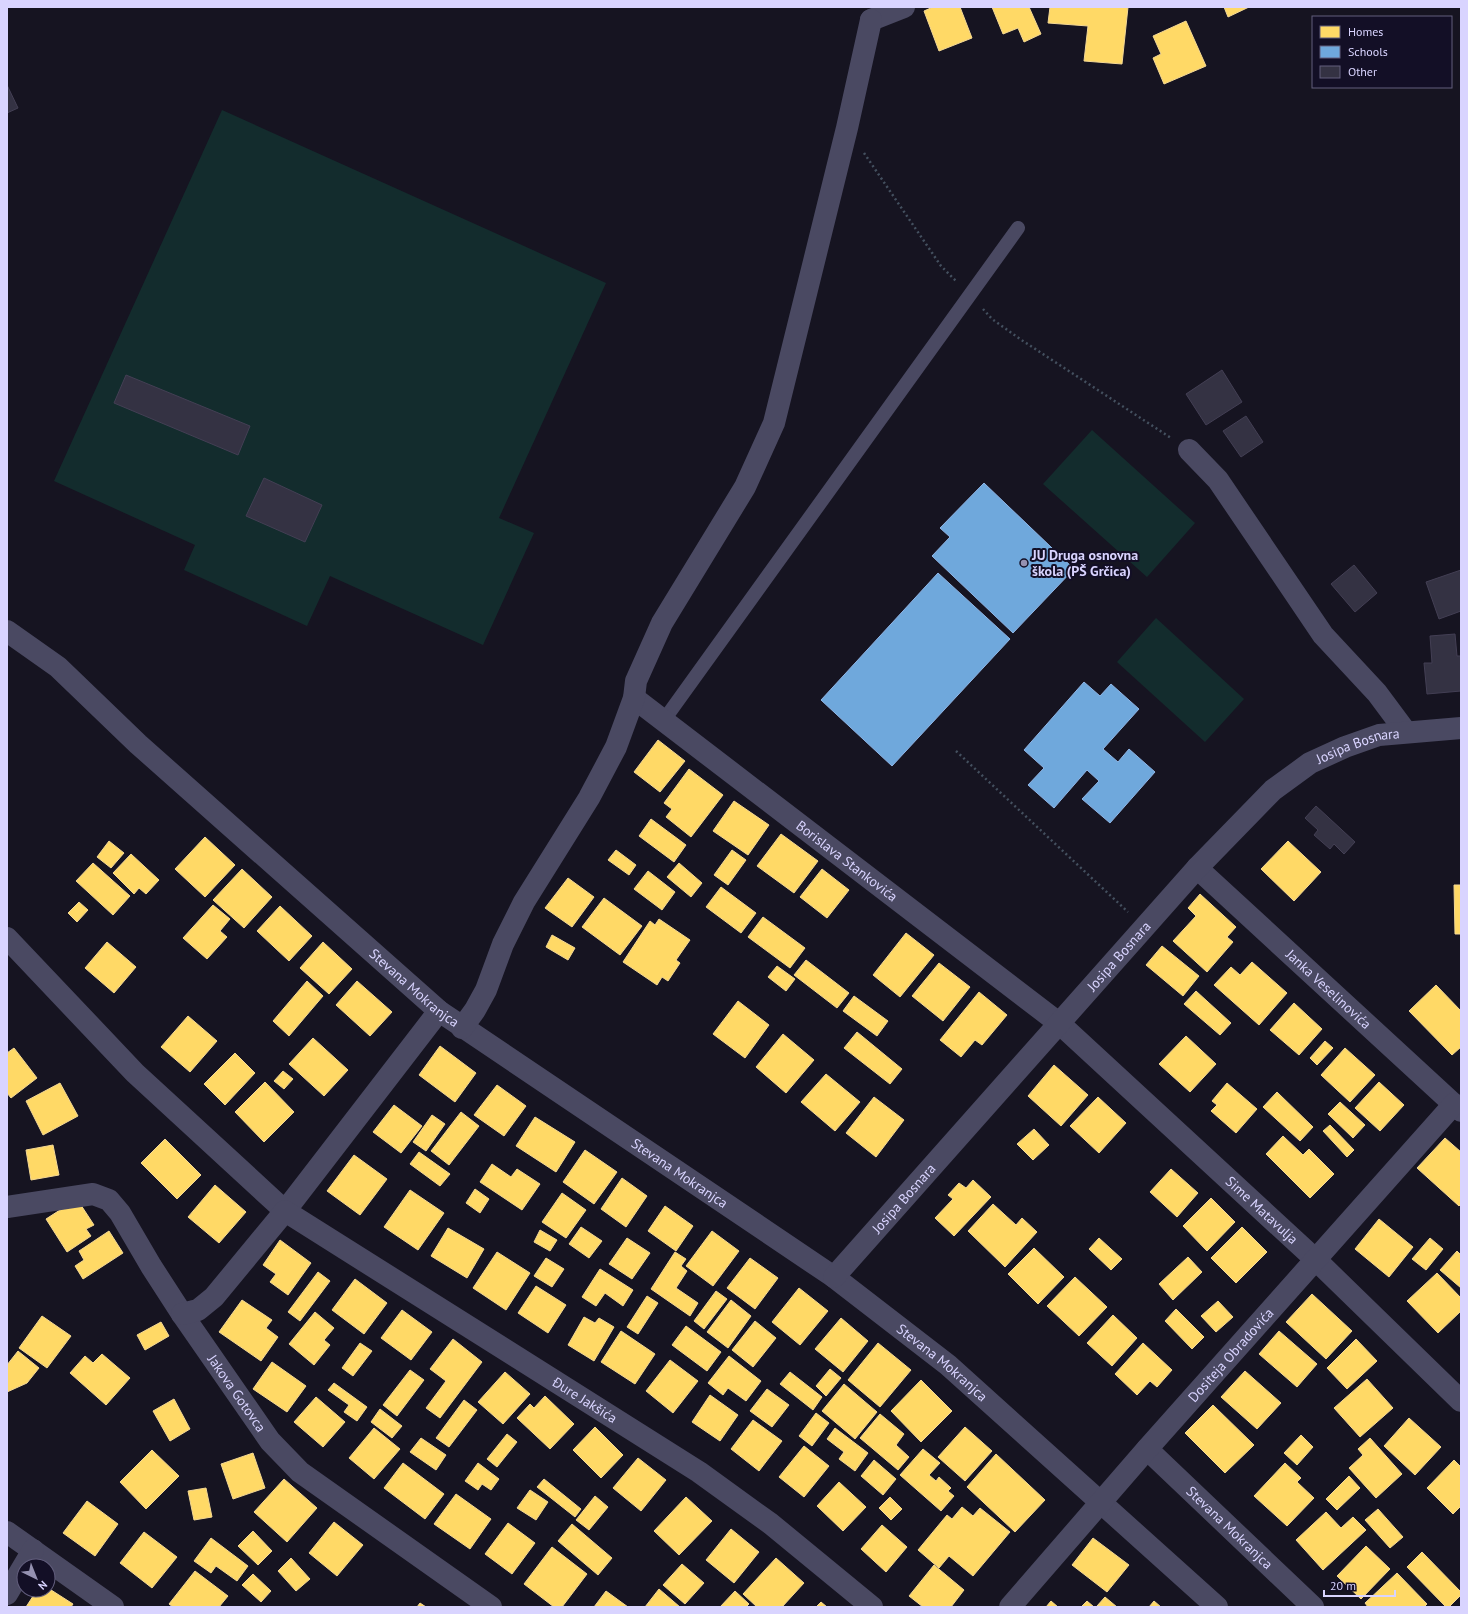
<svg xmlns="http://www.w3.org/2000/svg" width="1468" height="1614" font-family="'PT Sans',sans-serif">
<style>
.green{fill:#132c2d}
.homes{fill:#ffd966;stroke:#f4d894}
.schools{fill:#6fa8dc;stroke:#8fb5e6}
.building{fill:#343243;stroke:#433f54}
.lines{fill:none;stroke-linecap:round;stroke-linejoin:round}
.path{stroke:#44505f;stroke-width:2.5;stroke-dasharray:2 3;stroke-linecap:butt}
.service{stroke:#4a4962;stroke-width:14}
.minor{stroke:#4a4962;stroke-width:22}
.poi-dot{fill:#9591b1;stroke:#130f26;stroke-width:1.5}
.labels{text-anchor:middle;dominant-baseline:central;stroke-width:4;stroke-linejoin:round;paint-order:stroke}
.poi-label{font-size:14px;font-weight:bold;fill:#d9d4ff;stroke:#130f26;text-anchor:start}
.street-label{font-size:14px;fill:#d9d4ff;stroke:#130f26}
</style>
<rect width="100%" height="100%" fill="#161421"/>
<g class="green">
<path d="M222,110l384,173 -107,235 35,15 -51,112 -153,-69 -23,50 -123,-56 11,-25 -141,-64z"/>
<path d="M1092,430l103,93 -48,54 -104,-93z"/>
<path d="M1156,618l88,81 -39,43 -88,-80z"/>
</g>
<g class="homes">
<path d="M933,7h27l12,31 -33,13 -15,-40z"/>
<path d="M992,7h37l12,27 -17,8 -6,-14 -15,6z"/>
<path d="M1050,7h78l-6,57 -38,-3 4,-35 -40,-3z"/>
<path d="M1224,7h25l-21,10z"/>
<path d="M1186,21l20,45 -42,18 -11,-26 8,-4 -8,-18z"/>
<path d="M658,740l27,21 -25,31 -26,-20z"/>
<path d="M689,769l34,26 -32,42 -25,-20 6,-8 -8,-6z"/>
<path d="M734,801l35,24 -21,30 -35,-24z"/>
<path d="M651,819l35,26 -12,17 -35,-26z"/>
<path d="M781,834l37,27 -24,32 -37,-27z"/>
<path d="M205,837l30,28 -30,32 -30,-28z"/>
<path d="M109,841l15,12 -13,15 -14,-11z"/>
<path d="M1288,841l33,31 -27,29 -33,-32z"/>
<path d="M616,850l20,15 -7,10 -21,-15z"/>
<path d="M732,850l14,10 -18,25 -14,-10z"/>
<path d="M131,854l28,26 -13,14 -7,-6 -5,6 -21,-21z"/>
<path d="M93,863l37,33 -17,19 -37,-34z"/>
<path d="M679,863l23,20 -11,14 -24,-20z"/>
<path d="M242,869l30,28 -28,31 -31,-28z"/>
<path d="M822,869l27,21 -22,28 -27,-21z"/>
<path d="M648,871l27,21 -13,18 -28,-21z"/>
<path d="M568,878l26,19 -22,30 -27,-19z"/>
<path d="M1454,885h7v49h-6z"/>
<path d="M721,887l35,26 -15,20 -35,-26z"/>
<path d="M1200,894l36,33 -9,10 6,5 -26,30 -34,-31 23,-25 -8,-8z"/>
<path d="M604,898l38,28 -22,29 -38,-28z"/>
<path d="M79,902l9,8 -11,12 -9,-9z"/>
<path d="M213,905l17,14 -10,12 7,6 -20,22 -24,-21z"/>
<path d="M280,906l32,30 -23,25 -32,-30z"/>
<path d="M763,917l42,31 -15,20 -42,-31z"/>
<path d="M659,919l31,21 -14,20 4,3 -12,18 -6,-4 -5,8 -34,-23 27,-41 5,4z"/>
<path d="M906,933l28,22 -34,42 -27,-22z"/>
<path d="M552,935l23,13 -7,12 -22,-13z"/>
<path d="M107,942l29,25 -22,26 -29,-25z"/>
<path d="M323,942l29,27 -23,25 -29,-26z"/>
<path d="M1162,946l37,30 -16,20 -37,-31z"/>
<path d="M806,960l43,33 -12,15 -43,-33z"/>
<path d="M1252,962l35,31 -28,32 -45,-40 17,-18 9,8z"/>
<path d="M939,963l31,24 -27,34 -31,-25z"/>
<path d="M777,966l18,13 -9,12 -18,-14z"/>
<path d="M307,981l16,15 -34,40 -16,-15z"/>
<path d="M357,981l35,31 -22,24 -34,-31z"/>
<path d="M1436,985l25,26v36l-9,8 -43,-44z"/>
<path d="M1196,991l35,32 -11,12 -36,-31z"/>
<path d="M979,992l28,23 -25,30 -7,-5 -14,17 -21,-17z"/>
<path d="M854,996l34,25 -11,15 -34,-25z"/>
<path d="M738,1001l31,24 -24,33 -32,-24z"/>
<path d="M1294,1003l28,26 -23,26 -29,-25z"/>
<path d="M188,1016l29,25 -27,31 -29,-25z"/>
<path d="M857,1032l45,37 -12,15 -46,-36z"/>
<path d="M783,1034l31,26 -28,33 -30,-26z"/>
<path d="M1186,1036l30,28 -26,28 -31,-28z"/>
<path d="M313,1038l35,32 -24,26 -35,-32z"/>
<path d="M1325,1041l8,7 -16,17 -7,-7z"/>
<path d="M440,1046l36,27 -21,29 -36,-27z"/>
<path d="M14,1048l23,30 -26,20 -4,-5v-40z"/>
<path d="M1345,1048l30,27 -25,27 -29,-27z"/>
<path d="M235,1053l20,20 -30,32 -21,-21z"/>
<path d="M1054,1065l34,30 -27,31 -33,-30z"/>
<path d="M283,1071l10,8 -9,10 -10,-8z"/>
<path d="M826,1074l34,28 -25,29 -34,-29z"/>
<path d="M265,1082l29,30 -30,30 -29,-30z"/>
<path d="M1379,1082l25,23 -24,26 -25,-23z"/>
<path d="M60,1083l18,33 -35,19 -17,-34z"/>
<path d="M1227,1083l30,26 -21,24 -25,-22 6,-6 -5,-4z"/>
<path d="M497,1085l29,21 -22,30 -30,-21z"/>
<path d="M1277,1092l36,35 -13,14 -37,-34z"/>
<path d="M874,1097l30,23 -28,37 -30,-24z"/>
<path d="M1098,1097l28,26 -27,30 -29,-27z"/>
<path d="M1340,1102l25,23 -12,13 -25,-24z"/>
<path d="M394,1105l28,21 -21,27 -28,-21z"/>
<path d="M461,1112l18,14 -30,39 -18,-14z"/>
<path d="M432,1115l13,9 -19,27 -13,-9z"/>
<path d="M535,1117l40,25 -19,30 -40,-26z"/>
<path d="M1330,1125l24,25 -7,7 -24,-26z"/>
<path d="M1034,1129l15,16 -16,15 -16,-16z"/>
<path d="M1283,1136l20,19 6,-6 25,25 -24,24 -44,-44z"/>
<path d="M1445,1138l16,14v52l-2,2 -42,-38z"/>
<path d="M165,1139l36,36 -24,24 -36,-36z"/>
<path d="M53,1145l6,30 -28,5 -5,-30z"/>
<path d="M585,1150l32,22 -23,32 -31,-22z"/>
<path d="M419,1152l31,22 -10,12 -30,-22z"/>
<path d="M354,1155l33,24 -27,36 -33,-24z"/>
<path d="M492,1164l19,13 6,-8 23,15 -18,26 -42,-28z"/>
<path d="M1171,1169l27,24 -21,24 -27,-25z"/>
<path d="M622,1178l25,18 -21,31 -25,-18z"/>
<path d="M973,1180l18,17 -37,39 -19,-18 18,-19 -5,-4 11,-12 7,5z"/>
<path d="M215,1185l31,27 -27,31 -31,-26z"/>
<path d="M475,1189l14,10 -9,14 -14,-10z"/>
<path d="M410,1190l34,23 -26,37 -34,-23z"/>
<path d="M562,1193l24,17 -20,28 -24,-16z"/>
<path d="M1211,1198l24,24 -28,29 -24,-25z"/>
<path d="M77,1199l17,26 -8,4 5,7 -24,16 -21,-33z"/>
<path d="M993,1204l23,21 6,-7 15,14 -32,35 -37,-36z"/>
<path d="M665,1206l28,20 -17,25 -28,-20z"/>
<path d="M1379,1219l34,28 -24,30 -34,-28z"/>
<path d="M581,1227l21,14 -13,17 -20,-14z"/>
<path d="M1242,1227l25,25 -31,31 -25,-25z"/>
<path d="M448,1228l36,21 -17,29 -36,-22z"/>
<path d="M540,1230l17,10 -7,11 -16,-9z"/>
<path d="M109,1231l14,22 -40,26 -8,-13 9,-6 -5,-9z"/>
<path d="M712,1231l27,20 -26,35 -27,-20z"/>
<path d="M627,1238l23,15 -18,26 -23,-15z"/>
<path d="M1099,1238l23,21 -11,11 -22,-21z"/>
<path d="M1430,1238l13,11 -17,21 -14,-11z"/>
<path d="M280,1240l31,23 -23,32 -18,-13 6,-8 -13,-9z"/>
<path d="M1034,1248l30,29 -26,27 -30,-30z"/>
<path d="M1457,1251l4,4v33l-21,-18z"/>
<path d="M497,1252l33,21 -24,37 -33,-22z"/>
<path d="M675,1252l11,7 -5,7 6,5 -11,17 22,15 -8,13 -39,-27z"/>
<path d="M1188,1257l14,15 -29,28 -14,-16z"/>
<path d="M546,1258l18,11 -12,18 -18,-11z"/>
<path d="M750,1258l28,20 -23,31 -28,-21z"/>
<path d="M600,1269l33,21 -10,16 -18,-13 -9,13 -14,-9z"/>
<path d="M318,1272l12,9 -30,40 -12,-9z"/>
<path d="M1437,1273l24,25v13l-23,22 -31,-32z"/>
<path d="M1075,1277l32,30 -28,29 -32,-30z"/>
<path d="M355,1279l32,24 -23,31 -32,-24z"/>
<path d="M536,1286l30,19 -18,28 -30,-20z"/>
<path d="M799,1288l29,23 -28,34 -28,-23z"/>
<path d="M716,1291l11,8 -23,30 -10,-8z"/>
<path d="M1312,1294l40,37 -26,28 -40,-37z"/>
<path d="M647,1296l11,7 -20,31 -11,-7z"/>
<path d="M242,1300l30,20 -6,8 12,9 -17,24 -42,-29z"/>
<path d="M731,1300l20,16 -23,32 -21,-16z"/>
<path d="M1218,1301l15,16 -17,15 -15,-16z"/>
<path d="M1176,1309l28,28 -12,12 -27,-28z"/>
<path d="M402,1310l30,22 -21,28 -30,-22z"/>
<path d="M315,1312l19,16 -10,12 6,5 -16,20 -25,-21z"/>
<path d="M1113,1315l24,23 -25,28 -25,-23z"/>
<path d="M42,1316l29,20 -24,32 -28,-20z"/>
<path d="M584,1317l11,6 4,-5 15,9 -20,34 -26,-16z"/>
<path d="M841,1318l27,23 -25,31 -28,-23z"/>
<path d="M755,1321l21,17 -23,29 -21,-17z"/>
<path d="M161,1322l8,14 -24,14 -8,-15z"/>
<path d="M686,1326l35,26 -14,19 -35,-26z"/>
<path d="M621,1331l34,23 -20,30 -34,-22z"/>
<path d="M1279,1331l38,33 -20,23 -38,-33z"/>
<path d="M453,1339l29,23 -42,56 -14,-10 20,-27 -16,-12z"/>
<path d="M1356,1339l21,22 -30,28 -20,-21z"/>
<path d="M360,1343l12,8 -19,25 -11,-8z"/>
<path d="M878,1343l33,27 -31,37 -32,-27z"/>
<path d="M1143,1343l29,27 -15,17 -7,-6 -13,14 -22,-21z"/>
<path d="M18,1351l21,17 -12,15 -20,9v-27z"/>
<path d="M102,1354l28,24 -24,27 -36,-32 15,-17 8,7z"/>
<path d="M729,1356l32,25 -15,20 -18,-13 -5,7 -15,-12z"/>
<path d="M670,1360l28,21 -25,32 -27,-22z"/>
<path d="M272,1362l34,24 -19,26 -34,-23z"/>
<path d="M830,1369l11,9 -15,18 -10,-10z"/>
<path d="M410,1370l14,10 -27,36 -14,-11z"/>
<path d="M1245,1371l36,32 -24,26 -36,-32z"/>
<path d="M505,1372l25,22 -27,30 -25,-22z"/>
<path d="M790,1372l32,25 -9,13 -33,-26z"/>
<path d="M1367,1379l26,29 -33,29 -26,-29z"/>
<path d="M921,1380l31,31 -31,31 -30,-31z"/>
<path d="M334,1383l33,24 -10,14 -13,-9 5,-7 -21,-15z"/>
<path d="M844,1384l33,28 -22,27 -33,-28z"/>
<path d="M767,1389l22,16 -17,22 -22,-16z"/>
<path d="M710,1395l28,20 -18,26 -28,-19z"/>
<path d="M545,1396l29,28 -24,25 -33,-31 13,-14 4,4z"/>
<path d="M316,1397l29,25 -22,25 -29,-25z"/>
<path d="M174,1399l16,30 -20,12 -17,-30z"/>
<path d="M464,1400l13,10 -28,37 -13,-9z"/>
<path d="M1213,1405l41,40 -29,28 -40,-40z"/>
<path d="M380,1409l22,17 -10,12 -21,-16z"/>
<path d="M816,1413l13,10 -17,23 -13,-10z"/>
<path d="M880,1414l24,20 -8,11 13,12 -11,13 -38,-32z"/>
<path d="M1409,1418l32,29 -26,28 -31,-29z"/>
<path d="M753,1420l29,21 -23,30 -28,-22z"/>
<path d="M595,1427l28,28 -22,23 -28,-28z"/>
<path d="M965,1427l27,24 -27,30 -27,-24z"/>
<path d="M374,1428l26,21 -26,30 -25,-21z"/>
<path d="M835,1428l33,25 -13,18 -16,-12 5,-7 -17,-13z"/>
<path d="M507,1434l10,8 -20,25 -10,-8z"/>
<path d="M1301,1435l12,12 -16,18 -13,-12z"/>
<path d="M421,1438l25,17 -10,15 -26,-18z"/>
<path d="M1370,1438l32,36 -26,24 -27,-30 14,-13 -5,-6z"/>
<path d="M804,1446l25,20 -25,31 -25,-20z"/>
<path d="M923,1449l17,14 -11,12 7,6 3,-4 12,11 -3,3 6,5 -13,15 -41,-36z"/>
<path d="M152,1450l27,26 -33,33 -26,-27z"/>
<path d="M253,1453l12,35 -32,11 -12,-35z"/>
<path d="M996,1454l49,46 -30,32 -48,-45z"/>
<path d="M638,1458l28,22 -25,31 -28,-23z"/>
<path d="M874,1460l22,19 -13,16 -22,-19z"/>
<path d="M1454,1460l7,7v39l-8,8 -26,-26z"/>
<path d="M403,1463l41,31 -19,25 -41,-31z"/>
<path d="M478,1463l21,16 -8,11 -9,-6 -4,6 -13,-9z"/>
<path d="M1285,1463l16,15 -4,4 17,16 -27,28 -33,-30z"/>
<path d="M1349,1476l11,12 -23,22 -11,-11z"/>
<path d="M284,1479l33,29 -30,34 -33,-30z"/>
<path d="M544,1479l37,30 -6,8 -38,-30z"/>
<path d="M839,1482l27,25 -23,24 -26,-25z"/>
<path d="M206,1488l6,29 -18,3 -6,-29z"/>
<path d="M530,1490l18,12 -12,18 -19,-12z"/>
<path d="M456,1494l35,25 -21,30 -36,-25z"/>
<path d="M595,1496l13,11 -19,23 -13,-10z"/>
<path d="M686,1497l26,24 -33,34 -25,-24z"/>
<path d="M890,1497l12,12 -11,11 -12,-12z"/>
<path d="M87,1501l31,23 -23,32 -32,-23z"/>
<path d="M962,1507l11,9 7,-8 30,24 -37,44 -24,-20 -10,12 -21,-18 29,-35 5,4z"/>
<path d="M1378,1509l25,28 -13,11 -25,-28z"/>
<path d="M1326,1512l15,16 12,-11 13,13 -43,40 -27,-30z"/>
<path d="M334,1522l29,23 -26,31 -28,-23z"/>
<path d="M508,1523l27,20 -23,31 -27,-20z"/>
<path d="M572,1524l40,34 -14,17 -40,-34z"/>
<path d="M882,1525l25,22 -21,25 -25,-23z"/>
<path d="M731,1529l28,23 -25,31 -28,-23z"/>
<path d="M253,1531l19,20 -14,14 -20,-19z"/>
<path d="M144,1532l33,25 -25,31 -32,-25z"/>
<path d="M211,1538l37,28 -11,15 -21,-15 -5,7 -17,-12z"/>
<path d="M1093,1538l36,27 -22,27 -35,-27z"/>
<path d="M1366,1546l24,23 -29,30 -24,-23z"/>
<path d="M552,1547l35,27 -25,33h-8l-30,-23z"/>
<path d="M1422,1552l39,40v3l-12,12h-3l-39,-40z"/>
<path d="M291,1558l19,21 -14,12 -18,-20z"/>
<path d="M776,1558l28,25 -22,24h-25l-14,-13z"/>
<path d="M682,1564l22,19 -19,21 -22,-19z"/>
<path d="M934,1565l30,25 -13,17h-28l-14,-11z"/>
<path d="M195,1571l33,25 -9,11h-46l-4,-3z"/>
<path d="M1397,1573l30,31 -3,3h-56l-3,-4z"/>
<path d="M253,1574l18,17 -10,11 -19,-17z"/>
<path d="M48,1588l25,16 -2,3h-45l11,-17h11z"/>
<path d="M659,1589l21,18h-35z"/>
<path d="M606,1591l22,16h-34z"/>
<path d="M735,1591l14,13 -3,3h-26z"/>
<path d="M1105,1597l12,10 -20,-1z"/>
<path d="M1051,1601l7,6h-12z"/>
<path d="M1087,1601l7,6h-13z"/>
<path d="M1154,1601l7,6h-12z"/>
<path d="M821,1602l6,5h-11z"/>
<path d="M420,1603l6,4h-9z"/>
</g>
<g class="schools">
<path d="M984,483l90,86 -61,64 -81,-77 18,-19 -10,-9z"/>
<path d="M938,573l72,66 -118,127 -71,-66z"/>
<path d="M1084,682l16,14 11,-12 28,25 -36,40 15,13 11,-13 26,23 -45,51 -28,-24 17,-18 -12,-11 -33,38 -26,-23 16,-17 -20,-18z"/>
</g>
<g class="building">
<path d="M7,85l11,23 -11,5z"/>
<path d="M1222,370l20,32 -36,23 -20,-31z"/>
<path d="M126,375l124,51 -12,29 -124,-52z"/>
<path d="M1246,416l17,26 -22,15 -18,-26z"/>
<path d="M264,478l58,27 -17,37 -59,-26z"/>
<path d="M1354,565l23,28 -22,19 -24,-28z"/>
<path d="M1461,570v41l-22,8 -13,-37z"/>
<path d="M1455,634l2,22h4v35l-34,3 -3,-31h8l-2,-27z"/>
<path d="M1316,806l39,36 -11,12 -10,-10 -4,5 -16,-14 4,-5 -13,-12z"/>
</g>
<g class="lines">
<g class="path">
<path d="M864,153l77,113 16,16"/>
<path d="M983,309l9,10 28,20 151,99"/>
<path d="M956,751l172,161"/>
</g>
<path class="service" d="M664,720l354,-492"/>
<g class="minor">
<path d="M871,20l33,-13"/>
<path d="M1189,450l29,30 105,155 54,58 29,39"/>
<path id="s1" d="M7,631l51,36 80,77 301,267 395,266 114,88 269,242"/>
<path id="s2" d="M634,698l426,326 256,236 145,141"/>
<path id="s3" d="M1197,868l264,243"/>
<path d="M7,938l128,135 150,138 154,-200"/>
<path d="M462,1028l13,-18 11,-20 17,-46 21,-42 65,-104 27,-51 18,-49 2,-17 26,-58 83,-136 29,-64 73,-295 24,-108"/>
<path id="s4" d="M7,1207l86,-13 16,6 11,13 31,53 31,48 88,127 30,31 191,135"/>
<path id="s5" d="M834,1277l363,-409 76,-78 37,-27 35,-16 34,-12 82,-7"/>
<path id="s6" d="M182,1314l16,-4 16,-13 71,-86 414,261 72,52 101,83"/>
<path id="s7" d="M1147,1449l166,158"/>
<path d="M7,1532l106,75"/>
<path d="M7,1594l26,-44"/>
<path id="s8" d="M1010,1607l137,-158 307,-345"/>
</g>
</g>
<circle class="poi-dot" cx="1024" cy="563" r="4"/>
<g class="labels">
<g class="poi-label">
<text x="1032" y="555">JU Druga osnovna<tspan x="1032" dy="16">škola (PŠ Grčica)</tspan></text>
</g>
<g class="street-label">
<text stroke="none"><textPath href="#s5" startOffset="753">Josipa Bosnara</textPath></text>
<text stroke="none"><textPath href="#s2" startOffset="268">Borislava Stankovića</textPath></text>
<text stroke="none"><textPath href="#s5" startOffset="429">Josipa Bosnara</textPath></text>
<text stroke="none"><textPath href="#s1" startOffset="542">Stevana Mokranjca</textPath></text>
<text stroke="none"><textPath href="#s3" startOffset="179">Janka Veselinovića</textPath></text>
<text stroke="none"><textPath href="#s1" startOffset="866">Stevana Mokranjca</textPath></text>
<text stroke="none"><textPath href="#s5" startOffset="105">Josipa Bosnara</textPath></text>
<text stroke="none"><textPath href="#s2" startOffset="811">Sime Matavulja</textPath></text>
<text stroke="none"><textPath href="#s8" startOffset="335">Dositeja Obradovića</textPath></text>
<text stroke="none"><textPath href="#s1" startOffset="1190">Stevana Mokranjca</textPath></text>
<text stroke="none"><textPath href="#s4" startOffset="336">Jakova Gotovca</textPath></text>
<text stroke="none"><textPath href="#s6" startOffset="503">Đure Jakšića</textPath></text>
<text stroke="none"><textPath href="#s7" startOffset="114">Stevana Mokranjca</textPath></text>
</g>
</g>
<rect width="1468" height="1614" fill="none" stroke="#d9d4ff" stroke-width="16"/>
<rect x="1312" y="16" width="140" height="72" fill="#130f26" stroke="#625e7d"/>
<rect x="1320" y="26" width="20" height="12" fill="#ffd966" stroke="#625e7d"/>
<text x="1348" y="36" font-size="12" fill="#d9d4ff">Homes</text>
<rect x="1320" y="46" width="20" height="12" fill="#6fa8dc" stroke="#625e7d"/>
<text x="1348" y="56" font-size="12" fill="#d9d4ff">Schools</text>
<rect x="1320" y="66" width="20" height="12" fill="#343243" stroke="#625e7d"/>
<text x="1348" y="76" font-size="12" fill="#d9d4ff">Other</text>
<g transform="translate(36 1578) rotate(137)"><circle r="19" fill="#130f26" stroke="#625e7d"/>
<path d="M0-3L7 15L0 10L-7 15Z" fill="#9591b1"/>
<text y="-6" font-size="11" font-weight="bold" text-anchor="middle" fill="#d9d4ff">N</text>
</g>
<path d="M1324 1590v6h71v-6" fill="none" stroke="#d9d4ff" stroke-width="2"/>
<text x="1330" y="1590" font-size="12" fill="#d9d4ff" stroke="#130f26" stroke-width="3" paint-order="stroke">20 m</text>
</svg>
